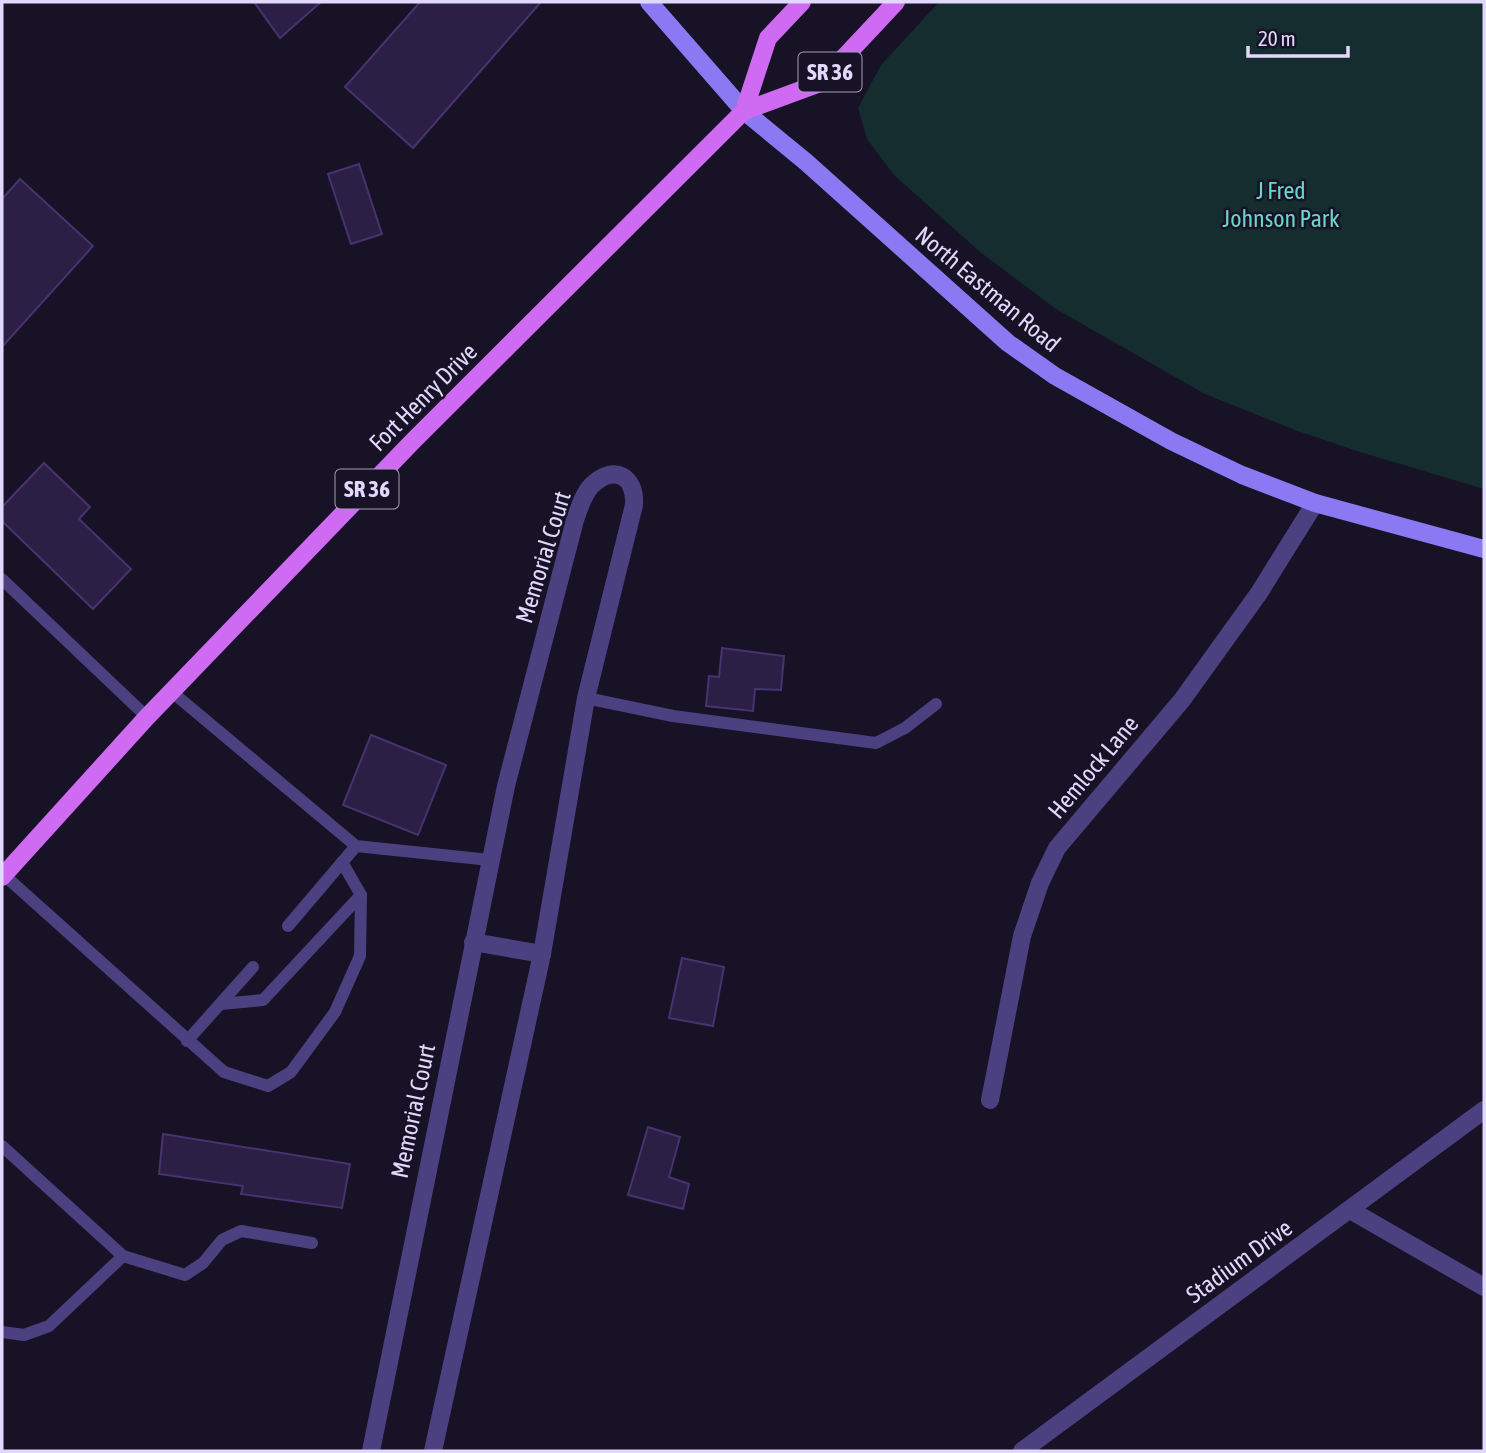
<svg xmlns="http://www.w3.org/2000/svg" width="1486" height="1453" font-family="'Asap Condensed',sans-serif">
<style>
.green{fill:#152d2f}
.building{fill:#2b1f45;stroke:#46336f;stroke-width:2}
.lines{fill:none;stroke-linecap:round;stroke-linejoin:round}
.service{stroke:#4b4180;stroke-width:12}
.minor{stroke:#4b4180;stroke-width:18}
.secondary{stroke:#8b79f3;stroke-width:18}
.primary{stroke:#cf6af2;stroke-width:18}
.labels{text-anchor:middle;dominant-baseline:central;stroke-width:5;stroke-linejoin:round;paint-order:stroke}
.shield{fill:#171226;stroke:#a49dbc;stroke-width:2}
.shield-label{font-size:23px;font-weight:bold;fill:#e1d9fc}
.park-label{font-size:24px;fill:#6bd6c8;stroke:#171226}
.street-label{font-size:24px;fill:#e1d9fc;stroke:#171226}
</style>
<rect width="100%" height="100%" fill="#171226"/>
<path class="green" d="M939,2h545v487l-124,-37 -65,-22 -90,-36 -149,-85 -76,-57 -86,-77 -27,-36 -9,-31 23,-43z"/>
<g class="building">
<path d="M254,2h67l-41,36z"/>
<path d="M420,2h121l-128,146 -68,-61z"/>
<path d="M359,164l23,70 -31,10 -23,-70z"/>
<path d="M20,179l73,67 -91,101v-148z"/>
<path d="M44,463l46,44 -11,12 52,50 -38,40 -91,-88v-14z"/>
<path d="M722,648l62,8 -3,34 -26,-1 -2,22 -47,-5 3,-30 10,1z"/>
<path d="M371,735l75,30 -28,70 -75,-30z"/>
<path d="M682,958l42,9 -11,59 -44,-8z"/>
<path d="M648,1127l32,10 -11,40 20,7 -6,25 -55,-14z"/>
<path d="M163,1134l187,30 -8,44 -101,-14 2,-8 -84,-12z"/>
</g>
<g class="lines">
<g class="service">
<path d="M2,579l145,138"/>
<path d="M172,692l184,154 -68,80"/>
<path d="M586,698l87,18 203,27 29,-15 31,-24"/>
<path d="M356,846l134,14"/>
<path d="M4,875l220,197 44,14 23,-14 44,-60 25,-56 1,-61"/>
<path d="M221,1004l42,-4 98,-105 -19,-33"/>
<path d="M187,1041l66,-74"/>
<path d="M2,1146l121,110 62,19 18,-12 19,-23 19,-9 71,12"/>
<path d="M2,1332l22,3 25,-9 74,-70"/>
</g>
<g class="minor">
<path d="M473,942l69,12"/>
<path d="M990,1100l32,-164 18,-53 17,-35 125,-148 77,-107 56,-90"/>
<path d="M1350,1210l134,77"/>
<path d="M371,1451l135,-665 69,-266c4,-11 8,-26 17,-35 22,-21 44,-9 42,20l-48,193 -44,256 -109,497"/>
<path d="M1022,1451l462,-341"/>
</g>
<path class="secondary" d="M649,2l95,109 62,51 202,181 47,33 116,65 71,34 73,28 169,46"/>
<g class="primary">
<path d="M744,111l24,-73 34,-36"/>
<path d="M2,877l145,-160 266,-276 331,-330 76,-28 76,-81"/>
</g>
</g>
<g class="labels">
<g class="shield">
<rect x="798.5" y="52.5" width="63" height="39" rx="5"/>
<rect x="335.5" y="469.5" width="63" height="39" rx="5"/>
</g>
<g class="shield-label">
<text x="830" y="72">SR 36</text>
<text x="367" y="489">SR 36</text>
</g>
<g class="park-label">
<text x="1281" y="190">J Fred<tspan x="1281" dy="28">Johnson Park</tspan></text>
</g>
<g class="street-label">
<text transform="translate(988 289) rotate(40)">North Eastman Road</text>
<text transform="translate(423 397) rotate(-45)">Fort Henry Drive</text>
<text transform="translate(543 557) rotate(-73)">Memorial Court</text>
<text transform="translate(1093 767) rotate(-50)">Hemlock Lane</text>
<text transform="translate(413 1111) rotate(-78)">Memorial Court</text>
<text transform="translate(1239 1261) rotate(-36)">Stadium Drive</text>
</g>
</g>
<rect width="1486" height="1453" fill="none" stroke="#e1d9fc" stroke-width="7"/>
<path d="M1248 46v10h100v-10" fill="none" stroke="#e1d9fc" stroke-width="3.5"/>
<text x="1258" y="46" font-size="21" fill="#e1d9fc" stroke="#171226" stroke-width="5" paint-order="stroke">20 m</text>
</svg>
